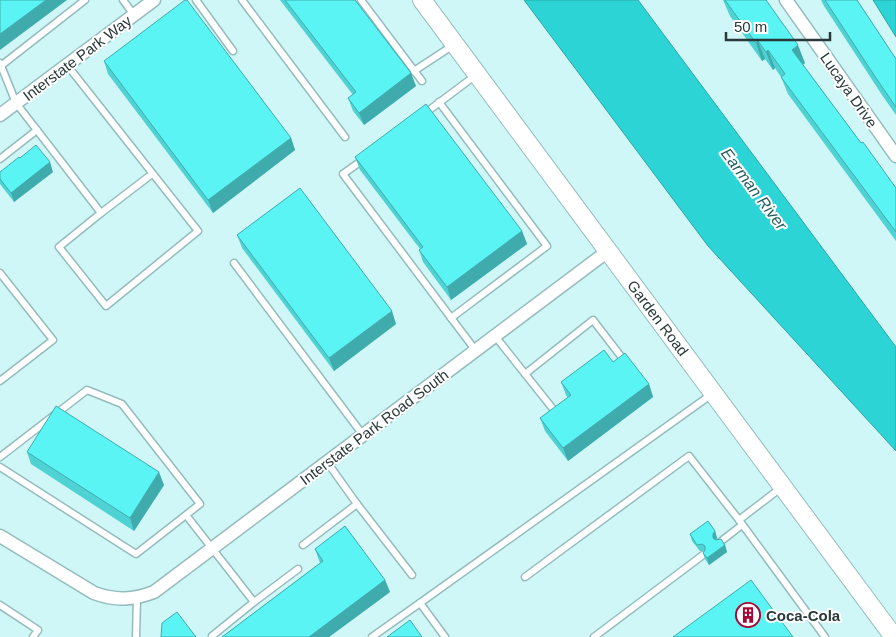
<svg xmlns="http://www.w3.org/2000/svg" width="896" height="637" font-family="Helvetica,sans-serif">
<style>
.water{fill:#2dd4d5;stroke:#2ca6a6}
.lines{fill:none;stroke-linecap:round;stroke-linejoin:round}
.lane-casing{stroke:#95bcbc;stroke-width:9}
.street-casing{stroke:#95bcbc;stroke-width:15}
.secondary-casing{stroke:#95bcbc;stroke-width:20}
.lane{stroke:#fff;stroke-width:6}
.street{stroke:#fff;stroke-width:12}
.secondary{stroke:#fff;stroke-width:18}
.wall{fill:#4ed2d3}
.shaded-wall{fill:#40abac}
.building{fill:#5bf4f5;stroke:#40abac}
.labels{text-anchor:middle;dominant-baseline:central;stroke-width:4;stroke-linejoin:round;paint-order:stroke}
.street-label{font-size:15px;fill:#293939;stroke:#fff}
.poi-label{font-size:15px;font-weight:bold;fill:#293939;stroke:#fff;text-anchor:start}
.water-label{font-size:16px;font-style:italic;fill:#1f5e5f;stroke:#fff}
</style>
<rect width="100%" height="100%" fill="#cff7f7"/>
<g class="water">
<path d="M524,0h114l258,347v104l-188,-205z"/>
<path d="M873,0h23v37z"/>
</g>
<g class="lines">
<defs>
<g id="lane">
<path d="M123,0l11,15"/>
<path d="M196,0l37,51"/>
<path d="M242,0l103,137"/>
<path d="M361,0l61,81"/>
<path d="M0,63l16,40 85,110 -42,34 47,59 92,-75 -131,-166"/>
<path d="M2,65l83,-65"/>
<path d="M414,71l41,-27"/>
<path d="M439,102l108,144 -96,72"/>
<path d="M424,114l52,-39"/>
<path d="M0,159l37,-29"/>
<path d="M364,159l-21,15 133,177"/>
<path d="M101,213l51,-39"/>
<path d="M234,263l129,172"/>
<path d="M0,273l53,67 -53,41"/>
<path d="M495,336l58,73"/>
<path d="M525,374l68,-54 30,39"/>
<path d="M0,457l87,-67 35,14 78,100 -14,11 68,87 -42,34"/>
<path d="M0,467l136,87 50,-39"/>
<path d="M357,504l55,71"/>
<path d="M739,520l86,117"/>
<path d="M720,542l22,-17"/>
<path d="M303,545l54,-41 -30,-42"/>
<path d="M525,577l164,-121 50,64 43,-33"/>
<path d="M254,602l44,-33"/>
<path d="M420,603l292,-209"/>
<path d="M0,605l38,25 -5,7"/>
<path d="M136,637l1,-39"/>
<path d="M372,637l48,-34 25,34"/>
<path d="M594,637l109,-82"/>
</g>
<g id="street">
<path d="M786,0l110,156"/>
<path d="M0,115l154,-115"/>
<path d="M0,536l94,57c22,8 39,7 60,-1l454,-341"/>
</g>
<path id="secondary" d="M422,0l472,637"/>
</defs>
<use href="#lane" class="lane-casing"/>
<use href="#street" class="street-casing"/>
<use href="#secondary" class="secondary-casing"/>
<use href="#lane" class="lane"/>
<use href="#street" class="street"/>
<use href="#secondary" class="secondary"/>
</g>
<g class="wall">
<path d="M280,0h75l61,86 -52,39 -11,-14 -5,-13 5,-3z"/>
<path d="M723,0h43l39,63 -2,2 58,78 35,45v53l-108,-147 -7,-17 -6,-9 -2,2 -8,-11 -3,2 -32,-45z"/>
<path d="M821,0h36l39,59v56l-14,-20 -58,-89z"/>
<path d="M104,61l187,77 4,12 -82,63 -105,-139z"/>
<path d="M355,157l167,74 5,13 -76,56 -28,-38 -4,-12 1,-1 -60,-79z"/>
<path d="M0,172h53l-39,30 -14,-18z"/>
<path d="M237,235l159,89 -62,47 -92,-123z"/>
<path d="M613,362l36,22 4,13 -85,64 -23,-30 -5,-13 28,-20 -2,-3 -5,-13z"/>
<path d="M27,452l137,33 -30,46 -103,-67z"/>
<path d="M715,531l2,7 -1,2 9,5 2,7 -18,13 -4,-6 -2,-6 2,-2h-5l-8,-10 -2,-7z"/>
<path d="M315,549l70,31 5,12 -61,45h-107l98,-74z"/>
</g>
<g class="shaded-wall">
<path d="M46,0h21l-67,50v-16z"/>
<path d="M758,41l7,18 -3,2 -6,-18z"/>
<path d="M798,45l7,18 -7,5 -6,-18z"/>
<path d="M768,50l7,18 -2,2 -7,-18z"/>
<path d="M411,73l5,13 -52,39 -5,-12z"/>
<path d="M291,138l4,12 -82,63 -5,-13z"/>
<path d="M50,162l3,10 -39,30 -3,-9z"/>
<path d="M522,231l5,13 -76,56 -4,-13z"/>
<path d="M392,311l4,13 -62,47 -5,-13z"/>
<path d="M649,384l4,13 -85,64 -5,-13z"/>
<path d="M159,472l5,13 -30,46 -4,-13z"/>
<path d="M715,531l2,7 -2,3 -2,-3v-4z"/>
<path d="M725,545l2,7 -18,13 -2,-7z"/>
<path d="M385,580l5,12 -61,45h-20z"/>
</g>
<g class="building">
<path d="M0,0h46l-46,34z"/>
<path d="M185,0h2l104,138 -83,62 -104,-139z"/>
<path d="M285,0h70l56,73 -52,40 -11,-15 8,-6z"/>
<path d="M725,0h41l32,45 -6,5 69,93 2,-1 33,46v44l-115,-155 4,-3 -17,-24 -2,2 -8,-11 -2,2z"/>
<path d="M825,0h32l39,59v48l-20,-29z"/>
<path d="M426,104l96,127 -75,56 -28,-37 4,-3 -68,-90z"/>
<path d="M36,145l14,17 -39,31 -11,-14v-7l19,-15 1,1z"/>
<path d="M300,188l92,123 -63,47 -92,-123z"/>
<path d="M604,350l9,12 12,-9 24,31 -86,64 -23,-30 31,-23 -10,-13z"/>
<path d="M56,406l103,66 -29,46 -103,-66z"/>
<path d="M708,521l7,10 -2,3v4l3,2 5,-1 4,6 -18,13 -4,-5 2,-3v-4l-3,-2 -5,1 -7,-11z"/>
<path d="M345,526l40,54 -76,57h-87l101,-76 -8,-12z"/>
<path d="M751,580l42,57h-120z"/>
<path d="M177,612l19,25h-35l1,-14z"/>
<path d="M410,620l12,17h-35z"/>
</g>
<defs>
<symbol id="building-ring" viewBox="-11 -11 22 22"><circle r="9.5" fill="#fff" stroke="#a50834" stroke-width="1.5"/><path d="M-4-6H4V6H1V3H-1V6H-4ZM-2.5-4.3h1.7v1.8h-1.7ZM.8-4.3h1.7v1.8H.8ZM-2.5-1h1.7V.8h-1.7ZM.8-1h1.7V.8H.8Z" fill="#a50834"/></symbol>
</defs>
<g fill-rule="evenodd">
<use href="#building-ring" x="734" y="601" width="28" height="28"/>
</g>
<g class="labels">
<g class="street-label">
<text transform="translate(77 58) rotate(-37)">Interstate Park Way</text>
<text transform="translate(849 90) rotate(55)">Lucaya Drive</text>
<text transform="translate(658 318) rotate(53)">Garden Road</text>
<text transform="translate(374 427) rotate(-37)">Interstate Park Road South</text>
</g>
<g class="poi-label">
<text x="766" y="615">Coca-Cola</text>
</g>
<g class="water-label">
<text transform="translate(754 189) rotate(53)">Earman River</text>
</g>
</g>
<path d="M726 32v8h104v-8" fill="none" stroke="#293939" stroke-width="2.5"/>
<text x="734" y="32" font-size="15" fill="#293939" stroke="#ffffff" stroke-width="4" paint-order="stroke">50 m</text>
</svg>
